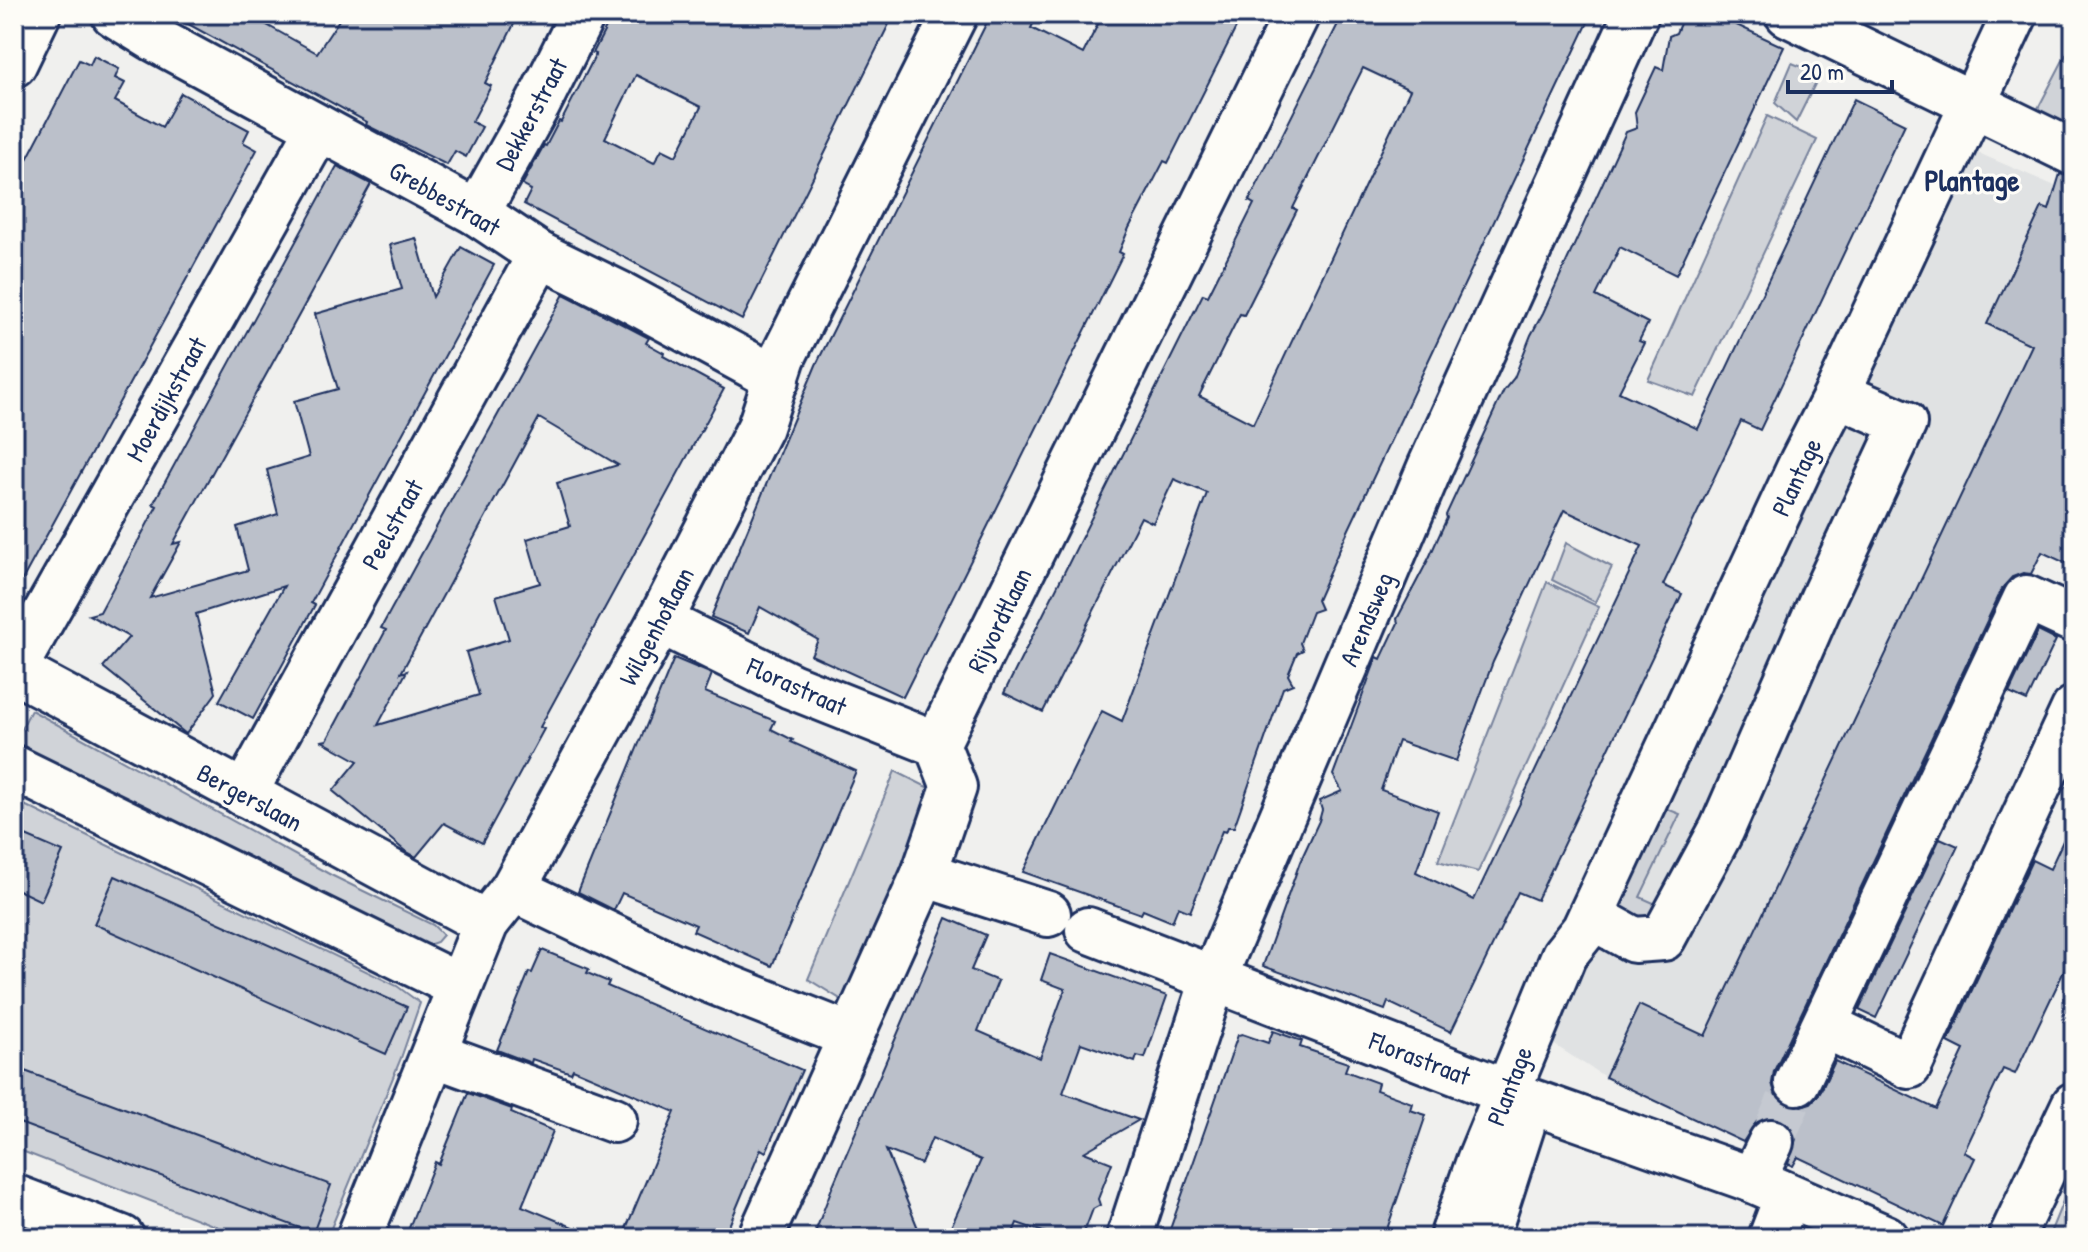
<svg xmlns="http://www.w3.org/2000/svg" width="2088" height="1252" font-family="'Patrick Hand',sans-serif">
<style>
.built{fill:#e0e2e3}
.green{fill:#d0d3d8;stroke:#76819b;stroke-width:2}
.building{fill:#bbc0ca;stroke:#1b2f5e;stroke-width:2;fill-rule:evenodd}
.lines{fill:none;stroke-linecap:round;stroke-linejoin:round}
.minor-tunnel{stroke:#c5c9d1;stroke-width:44;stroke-dasharray:44 22;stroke-linecap:butt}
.minor-casing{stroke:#1b2f5e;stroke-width:50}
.major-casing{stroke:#1b2f5e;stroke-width:50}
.minor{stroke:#fdfcf7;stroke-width:44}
.major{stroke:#fdfcf7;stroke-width:44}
.labels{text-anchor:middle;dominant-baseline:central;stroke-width:6;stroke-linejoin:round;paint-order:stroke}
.street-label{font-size:26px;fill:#1b2f5e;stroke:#fdfcf7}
.quarter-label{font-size:30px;font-weight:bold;fill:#1b2f5e;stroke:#fdfcf7}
</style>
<rect width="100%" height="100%" fill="#f0f0ee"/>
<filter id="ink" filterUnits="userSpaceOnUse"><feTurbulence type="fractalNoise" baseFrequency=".0125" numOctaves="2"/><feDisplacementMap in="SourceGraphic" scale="16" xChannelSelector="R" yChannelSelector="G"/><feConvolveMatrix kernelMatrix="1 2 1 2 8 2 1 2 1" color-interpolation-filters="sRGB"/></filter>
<g filter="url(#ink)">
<path class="built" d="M1955,143l119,51v153l-352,732 -117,-2 -74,-47z"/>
<g class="green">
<path d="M2071,45l3,1v88l-40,-18z"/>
<path d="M1792,63l28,11 -24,48 -21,-19z"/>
<path d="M1767,116l50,24 -122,257 -47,-17z"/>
<path d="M1566,543l46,24 -17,35 -43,-22z"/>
<path d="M1547,582l52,25 -121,265 -40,-11z"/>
<path d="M31,710l300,165 102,50 10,10 -6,7 -9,3 -92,-40 -321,-155 2,-13z"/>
<path d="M895,771l36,18 -25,74 -64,137 -34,-21z"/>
<path d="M14,800l383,186 23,17 -19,55 -74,180h-81l-232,-90z"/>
<path d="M1662,807l18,7 -40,83 25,11 -6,9 -20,3 -22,-10z"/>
<path d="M2070,1184l4,2v52h-26z"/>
</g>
<g class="building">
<path d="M170,14h77l70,39 26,-39h176l-34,69 6,3 -19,36 10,5 -16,30 -11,-6 -8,14 -81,-40 1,-3z"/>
<path d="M613,14h281l-152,306 -218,-116 7,-14 -9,-5 22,-40 2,1 13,-25 2,1 35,-68 -3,-1zM636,75l65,32 -25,49 -14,-7 -8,14 -49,-25z"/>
<path d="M991,14h47l-7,14 52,26 20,-40h140l-75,149 -4,-2 -35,67 -10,24 4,2 -220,443 -92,-42 7,-15 -58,-33 -11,26 -38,-16 105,-252z"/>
<path d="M1343,14h249l-252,534 -23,52 4,9 -9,3 -12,31 3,7 -6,3 -9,22 5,9 -10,4 -49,139h-6l-2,5 -4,-1 -32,81 -12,-5 -6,15 -29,-12 -2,4 -118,-42 79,-161 20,10 85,-228 -33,-14 -21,44 -12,-6 -98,195 -39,-19 199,-399 5,2 46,-92 -5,-3zM1363,68l47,22 -157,334 -54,-28 41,-82 4,1 53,-105 -4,-2z"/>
<path d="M1684,14h29l71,33 -108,228 -56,-28 -24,49 52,27 -9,18 5,2 -25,49 79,37 156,-330 51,25 -145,306 -19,-9 -78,164 19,9 -145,306 -19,-8 -67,140 -63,-30 -3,8 -122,-44 37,-104 19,-41 3,-11 -3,-9 23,-10 -9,-16 39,-105 5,-13 4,2 17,-36 -1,-4 32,-61 18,-40 -1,-3 58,-125 10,-12 17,-43 12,-22 83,-181 11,-4 -2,-16 21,-45 7,3 6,-34 7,-3zM1564,510l78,36 -168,354 -58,-28 22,-61 -57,-21 17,-49 58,20 37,-99z"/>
<path d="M94,56l25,13 -4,9 10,5 -10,18 47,26 19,-34 68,37 -6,12 14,8 -243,445v-411l65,-124 11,5z"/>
<path d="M337,166l34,18 -198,360 8,-2 -31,56 98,-28 -11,-43 41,-13 -11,-44 42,-13 -15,-56 44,-12 -23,-75 87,-25 -12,-44 26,-7 17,59 28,-50 33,18 -183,338 4,2 -62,114 -34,-18 65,-115 -88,28 20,79 -30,41 -83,-67 26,-30 -40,-22 11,-3 57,-106 -4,-2z"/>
<path d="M2060,174l14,4v389l-32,-15 -11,22 -8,-1 -11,4 -9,10 -229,484 -2,12 4,13 10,8 12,3 13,-4 9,-10 15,-32 101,48 28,-59 -16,-8 84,-182 18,9 24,-52v133l-59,124 -12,-5 -39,83 11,6 -32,68 -145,-69 -5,9 -5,-2 8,-25 -5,-12 -10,-8 -13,-2 -11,4 -14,21 -138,-65 34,-72 66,31 327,-691 -45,-21 55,-117 7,3z"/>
<path d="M564,294l85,44 -3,5 18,10 -1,3 61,33 -184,338 4,2 -62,114 -38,-20 -28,34 -11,-6 -72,-60 25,-30 -36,-20 5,-1 44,-82 15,-28 -5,-2zM539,418l79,47 -61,18 13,43 -43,13 13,44 -44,13 13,43 -43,13 13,43 -101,30 29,-54 -6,2z"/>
<path d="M2038,631l18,9 -29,61 -18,-8z"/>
<path d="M674,658l38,16 -7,18 70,29 -4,8 22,11 -2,2 65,29 -84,195 -79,-35 3,-6 -74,-32 -8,17 -36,-18z"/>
<path d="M14,831l49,21 -22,49 -27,-13z"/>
<path d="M1940,838l18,8 -82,172 -17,-8z"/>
<path d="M115,876l292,131 -21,47 -292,-130z"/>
<path d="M947,918l39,17 -15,35 27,11 -20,50 62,27 25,-69 -24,-9 9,-26 117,42 -22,62 -8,-2 -2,6 -54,-19 -18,50 76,27 -55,32 28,11 -14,36 2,6 -7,4 -11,29h-21l-44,-15 -6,15h-65l35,-78 -49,-22 -11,26 -35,-14 36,88h-109l20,-53z"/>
<path d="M542,950l47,19 -2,4 22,9 -2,4 195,84 -36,82 -5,-3 -37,89h-102l53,-126 -102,-43 -2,4 -39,-14 -1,4 -34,-13 32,-78 3,1z"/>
<path d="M1273,1031l29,10 -2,6 48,16 -3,8 33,12 -2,7 36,13 -2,7 16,5 -42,123h-217l71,-203 4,-1 26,9z"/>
<path d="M14,1067l317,118 -18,48 -299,-112z"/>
<path d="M468,1093l44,16 -1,4 42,18 -31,75 77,32h-194l30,-76 4,2z"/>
</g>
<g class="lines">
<path class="minor-tunnel" d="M1771,1142l26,-60"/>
<defs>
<g id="minor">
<path d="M114,14l39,24 324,175 63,42 82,40 155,84"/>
<path d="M1788,14l286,139"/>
<path d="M14,64l24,-50"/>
<path d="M477,213l61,-109 45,-90"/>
<path d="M660,621l131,65 146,58"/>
<path d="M14,669l305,-541"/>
<path d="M14,670l472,253"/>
<path d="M14,768l445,218"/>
<path d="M244,794l296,-539"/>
<path d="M924,874l124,40"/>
<path d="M513,889l161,77 177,70"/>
<path d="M1591,916l43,24 29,-2 59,-109 103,-236 79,-170 -67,-29"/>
<path d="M1088,930l442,171 223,79 133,58"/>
<path d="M1826,1026l83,40 165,-357"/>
<path d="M434,1054l180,66"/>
<path d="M1797,1082l229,-484 48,22"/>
<path d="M1753,1180l18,-38"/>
<path d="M359,1238l127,-315 27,-34 147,-268 100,-194 23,-70 172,-343"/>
<path d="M760,1238l164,-364 30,-87 -17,-43 360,-730"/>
<path d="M1129,1238l84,-258 218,-515 205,-451"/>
<path d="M1452,1238l27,-77 85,-206 20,-25 218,-468 35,-68 178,-380"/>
<path d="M1486,1238l36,-112"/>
<path d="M1771,1238l16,-42"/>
<path d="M2011,1238l63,-133"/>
</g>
<path id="major" d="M14,1197l108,41"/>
</defs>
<use href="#minor" class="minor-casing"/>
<use href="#major" class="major-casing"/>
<use href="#minor" class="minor"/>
<use href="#major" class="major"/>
</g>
</g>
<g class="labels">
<g class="street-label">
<text transform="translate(531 114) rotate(-62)">Dekkerstraat</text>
<text transform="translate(445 198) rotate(30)">Grebbestraat</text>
<text transform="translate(166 399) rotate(-61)">Moerdijkstraat</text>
<text transform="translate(1796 477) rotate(-65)">Plantage</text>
<text transform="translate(392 524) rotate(-61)">Peelstraat</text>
<text transform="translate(1366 619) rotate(-67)">Arendsweg</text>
<text transform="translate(999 620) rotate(-64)">Rijvordtlaan</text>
<text transform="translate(656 626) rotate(-62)">Wilgenhoflaan</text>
<text transform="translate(797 686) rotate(24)">Florastraat</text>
<text transform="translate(250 797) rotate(28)">Bergerslaan</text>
<text transform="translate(1420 1058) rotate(21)">Florastraat</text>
<text transform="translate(1509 1086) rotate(-69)">Plantage</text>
</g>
<g class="quarter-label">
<text x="1972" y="180">Plantage</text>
</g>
</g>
<rect width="2088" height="1252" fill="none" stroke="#fdfcf7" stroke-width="48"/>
<rect x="24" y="24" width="2040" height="1204" fill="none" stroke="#1b2f5e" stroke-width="3" filter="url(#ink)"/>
<path d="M1788 80v12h104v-12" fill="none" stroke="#1b2f5e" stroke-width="4"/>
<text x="1800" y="80" font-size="24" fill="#1b2f5e" stroke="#fdfcf7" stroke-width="6" paint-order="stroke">20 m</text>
</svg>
